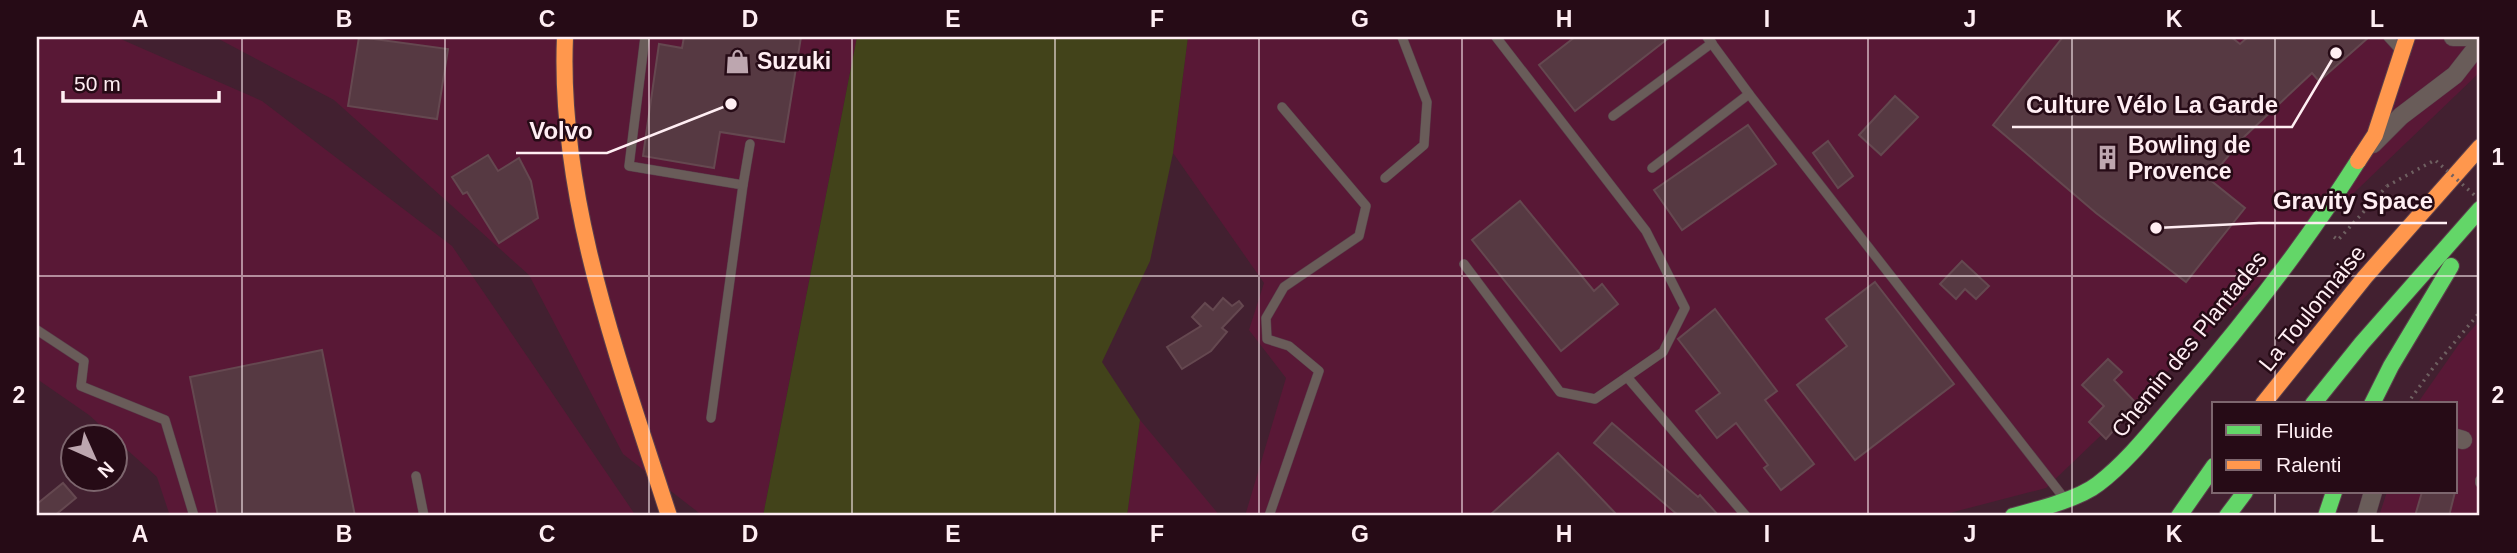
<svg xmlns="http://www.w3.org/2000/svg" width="2517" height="553" font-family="Helvetica,sans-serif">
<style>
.built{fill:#591836}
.green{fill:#42431a}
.building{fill:#563942;stroke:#654850;stroke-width:2}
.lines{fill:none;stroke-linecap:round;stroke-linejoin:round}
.lane-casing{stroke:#5a3f4b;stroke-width:10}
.street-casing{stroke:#5a3f4b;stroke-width:19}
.fast-casing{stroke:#5a3f4b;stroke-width:18}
.slow-casing{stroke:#5a3f4b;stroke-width:18}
.path{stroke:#6f6061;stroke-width:3.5;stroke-dasharray:2 5;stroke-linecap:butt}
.lane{stroke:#695c59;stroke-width:9}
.street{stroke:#695c59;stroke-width:18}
.fast{stroke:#63d668;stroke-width:16}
.slow{stroke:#ff974d;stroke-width:16}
.path-bridge{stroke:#6f6061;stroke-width:3.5;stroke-dasharray:2 5;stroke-linecap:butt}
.grid{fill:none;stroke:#ffeef3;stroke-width:2;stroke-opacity:0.55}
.labels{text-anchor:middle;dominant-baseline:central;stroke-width:5;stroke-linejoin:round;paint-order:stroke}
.poi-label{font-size:23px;font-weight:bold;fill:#ffeef3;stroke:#260b16;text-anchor:start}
.street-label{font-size:23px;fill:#ffeef3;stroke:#260b16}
.leader{fill:none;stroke:#ffeef3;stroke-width:2.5}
.callout-dot{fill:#ffeef3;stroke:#260b16;stroke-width:2.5}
.callout-label{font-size:24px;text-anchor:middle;font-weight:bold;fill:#ffeef3;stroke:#260b16;stroke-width:5;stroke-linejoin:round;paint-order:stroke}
.neatline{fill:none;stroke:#ffeef3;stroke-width:2.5}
.grid-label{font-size:23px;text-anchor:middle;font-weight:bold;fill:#ffeef3}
</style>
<rect width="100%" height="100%" fill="#422030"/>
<g class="built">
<path d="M37,37h79l146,64 190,145 184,270h-466l-13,-39 -68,-62 -52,-36z"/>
<path d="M215,37h642l-94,479h-60l-80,-62 -94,-179 -195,-175z"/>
<path d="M1188,37h1292v35l-434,416 -108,28h-693l41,-138 -37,-48 15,-47 -91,-130z"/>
<path d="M2480,320v196h-101l8,-24h69v-88h-39l42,-60z"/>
<path d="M1140,420l80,96h-93z"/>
</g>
<path class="green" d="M857,37h331l-15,116 -23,108 -48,101 38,58 -13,96h-364z"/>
<g class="building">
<path d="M359,37l89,12 -11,70 -89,-13z"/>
<path d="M684,37h117l-17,105 -64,-10 -6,36 -71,-12 16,-112 23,4z"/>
<path d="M1575,37h95l-95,74 -36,-46z"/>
<path d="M2063,37h168l9,7 8,-7h121l-50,44 -7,-8 -67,63 -36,43 36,29 -59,74 -90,-69 -103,-88z"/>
<path d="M1895,96l23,21 -37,38 -22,-20z"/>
<path d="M1748,125l28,39 -94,66 -28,-40z"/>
<path d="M1828,141l25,35 -15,12 -25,-35z"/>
<path d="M488,155l10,16 21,-13 12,23 7,37 -39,25 -32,-51 -4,2 -11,-17z"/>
<path d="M1520,201l74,90 8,-7 16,20 -57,47 -89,-111z"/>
<path d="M1962,261l27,25 -13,13 -11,-10 -9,10 -16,-15z"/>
<path d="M1875,282l79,102 -99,76 -58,-75 50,-39 -21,-27z"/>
<path d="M1223,298l9,8 7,-5 4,5 -21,22 5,4 -16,19 -29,18 -15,-22 34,-21 -9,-9 13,-14 8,7z"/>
<path d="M1715,309l62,82 -12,9 49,64 -33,26 -17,-22 4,-3 -32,-42 -19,15 -21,-27 24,-18 -42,-54z"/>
<path d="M322,350l33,166h-137l-28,-139z"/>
<path d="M2108,359l14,13 -8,8 23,24 -31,35 -17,-17 15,-16 -22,-21z"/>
<path d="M1612,423l86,74 2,-2 19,21h-40l-85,-73z"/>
<path d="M1558,453l60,63h-129z"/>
<path d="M63,483l13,15 -22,18h-17v-12z"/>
<path d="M2422,492h33l-6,24h-34z"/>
</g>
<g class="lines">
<defs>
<g id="lane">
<path d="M645,37l-16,129 114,19 -32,233"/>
<path d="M1707,37l42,57"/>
<path d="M2388,37l11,12"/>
<path d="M1613,116l99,-73"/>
<path d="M1652,168l97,-74 315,404"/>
<path d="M1385,178l39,-33 3,-43 -25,-65"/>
<path d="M743,185l7,-41"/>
<path d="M1464,264l96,128 35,7 68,-47 22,-44 -39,-77 -150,-194"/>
<path d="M37,330l47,31 -3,25 84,34 29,96"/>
<path d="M1627,377l119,139"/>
<path d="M416,476l8,40"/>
<path d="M2480,480v3"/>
<path d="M1269,516l50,-145 -30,-25 -22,-7 -1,-21 18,-31 75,-51 7,-30 -84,-99"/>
</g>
<g id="street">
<path d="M2453,37h13"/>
<path d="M2373,144l28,-28 54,-41 25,-32"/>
<path d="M2456,438l7,2"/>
<path d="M2366,516l7,-24"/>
</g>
<g id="fast">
<path d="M2313,404l49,-61 118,-134"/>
<path d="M2372,404l19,-38 60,-100"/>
<path d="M2013,516c23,-6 66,-17 85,-32 29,-22 53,-53 77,-81 66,-76 129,-157 183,-242"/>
<path d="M2179,516l35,-50"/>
<path d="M2227,516l18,-24"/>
<path d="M2326,516l8,-24"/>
</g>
<g id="slow">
<path d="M565,37c-7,163 55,326 104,479"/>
<path d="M2358,161l17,-26 32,-98"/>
<path d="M2263,404l102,-127 115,-130"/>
</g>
</defs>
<use href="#lane" class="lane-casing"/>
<use href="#street" class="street-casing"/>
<use href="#fast" class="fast-casing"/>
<use href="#slow" class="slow-casing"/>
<g class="path">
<path d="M2334,237l4,3 49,-54"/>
<path d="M2407,404l26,-36 47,-56"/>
</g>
<use href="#lane" class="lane"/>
<use href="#street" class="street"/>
<use href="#fast" class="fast"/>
<use href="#slow" class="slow"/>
<path class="path-bridge" d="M2387,186l48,-26 45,40"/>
</g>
<path class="grid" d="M242,37v479M445,37v479M649,37v479M852,37v479M1055,37v479M1259,37v479M1462,37v479M1665,37v479M1868,37v479M2072,37v479M2275,37v367M37,276h2443M2275,492v24"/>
<defs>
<symbol id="shop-bare" viewBox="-9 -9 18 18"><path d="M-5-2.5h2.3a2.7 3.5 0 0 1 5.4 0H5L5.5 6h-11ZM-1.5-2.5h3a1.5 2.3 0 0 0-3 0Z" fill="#bda6af" stroke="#260b16" stroke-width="2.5" paint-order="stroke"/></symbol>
<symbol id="building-bare" viewBox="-9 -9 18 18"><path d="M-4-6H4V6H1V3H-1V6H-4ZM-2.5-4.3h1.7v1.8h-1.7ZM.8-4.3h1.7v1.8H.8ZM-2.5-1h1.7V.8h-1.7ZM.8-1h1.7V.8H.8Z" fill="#bda6af" stroke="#260b16" stroke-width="2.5" paint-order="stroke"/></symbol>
</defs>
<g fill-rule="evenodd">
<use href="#shop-bare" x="720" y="44" width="35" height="35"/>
<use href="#building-bare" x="2090" y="140" width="35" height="35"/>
</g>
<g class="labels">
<g class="poi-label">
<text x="757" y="61">Suzuki</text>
<text x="2128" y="145">Bowling de<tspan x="2128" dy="26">Provence</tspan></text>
</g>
<g class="street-label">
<text transform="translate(2312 308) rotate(-51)">La Toulonnaise</text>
<text transform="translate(2189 344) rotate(-51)">Chemin des Plantades</text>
</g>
</g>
<path class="leader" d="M2336 53L2292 127H2012M731 104L607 153H516M2156 228L2259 223H2447"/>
<g class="callout-dot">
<circle cx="2336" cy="53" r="7"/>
<circle cx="731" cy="104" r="7"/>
<circle cx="2156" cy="228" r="7"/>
</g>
<g class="callout-label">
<text x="2152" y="113">Culture Vélo La Garde</text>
<text x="561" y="139">Volvo</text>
<text x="2353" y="209">Gravity Space</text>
</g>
<rect width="2517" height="553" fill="none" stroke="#260b16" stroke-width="77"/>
<rect x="2212" y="402" width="245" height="91" fill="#260b16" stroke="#7d666e" stroke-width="2"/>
<rect x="2226" y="425" width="35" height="10" fill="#63d668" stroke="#7d666e" stroke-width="2"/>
<text x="2276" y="438" font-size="21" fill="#ffeef3">Fluide</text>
<rect x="2226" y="460" width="35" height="10" fill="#ff974d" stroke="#7d666e" stroke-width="2"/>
<text x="2276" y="472" font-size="21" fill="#ffeef3">Ralenti</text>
<g transform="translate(94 458) rotate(135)"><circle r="33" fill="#260b16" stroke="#7d666e" stroke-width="2"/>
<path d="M0-5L12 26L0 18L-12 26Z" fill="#bda6af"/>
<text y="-10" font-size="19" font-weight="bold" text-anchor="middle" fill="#ffeef3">N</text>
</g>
<path d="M63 91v10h156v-10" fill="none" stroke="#ffeef3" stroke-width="3.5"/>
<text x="74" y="91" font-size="21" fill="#ffeef3" stroke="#260b16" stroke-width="5" paint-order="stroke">50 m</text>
<rect x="38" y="38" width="2440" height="476" class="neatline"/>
<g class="grid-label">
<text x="140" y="27">A</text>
<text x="344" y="27">B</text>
<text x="547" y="27">C</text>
<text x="750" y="27">D</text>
<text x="953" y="27">E</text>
<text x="1157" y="27">F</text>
<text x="1360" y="27">G</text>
<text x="1564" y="27">H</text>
<text x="1767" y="27">I</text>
<text x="1970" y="27">J</text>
<text x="2174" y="27">K</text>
<text x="2377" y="27">L</text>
<text x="19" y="165">1</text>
<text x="2498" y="165">1</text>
<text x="19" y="403">2</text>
<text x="2498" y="403">2</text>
<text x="140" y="542">A</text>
<text x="344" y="542">B</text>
<text x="547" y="542">C</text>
<text x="750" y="542">D</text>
<text x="953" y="542">E</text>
<text x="1157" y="542">F</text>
<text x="1360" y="542">G</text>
<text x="1564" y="542">H</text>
<text x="1767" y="542">I</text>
<text x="1970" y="542">J</text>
<text x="2174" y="542">K</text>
<text x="2377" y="542">L</text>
</g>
</svg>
